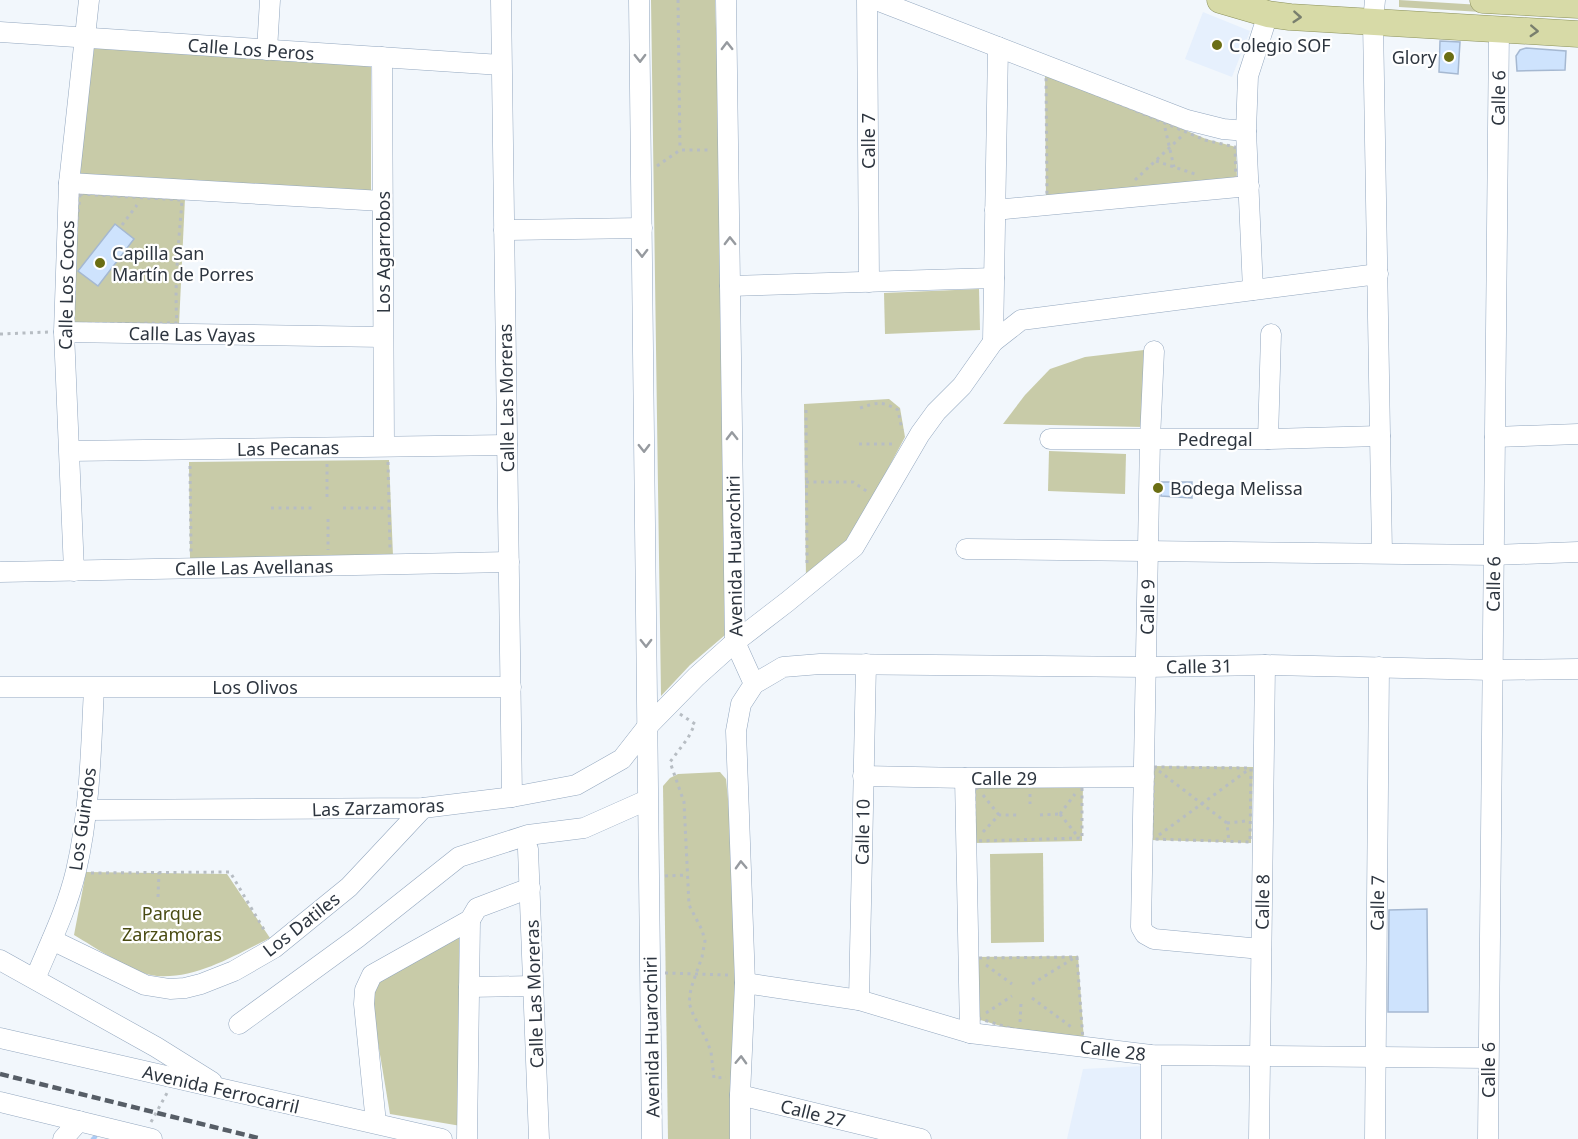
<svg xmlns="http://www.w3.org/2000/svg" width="1578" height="1139" font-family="'Noto Sans',sans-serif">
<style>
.built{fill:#e6f0fd}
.green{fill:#c8cba8}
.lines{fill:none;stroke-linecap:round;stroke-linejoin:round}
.stream{stroke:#abcbf4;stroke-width:4.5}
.building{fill:#cee3fd;stroke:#a5b8d1;stroke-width:1.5}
.minor-casing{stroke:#93a7bf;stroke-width:21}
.major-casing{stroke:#8b915c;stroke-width:27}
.path{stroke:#b7bdc3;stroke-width:3;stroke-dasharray:3 4.5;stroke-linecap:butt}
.minor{stroke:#fff;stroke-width:20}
.major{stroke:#d7daa7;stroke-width:26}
.rail{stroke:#575e67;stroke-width:4.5;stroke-dasharray:9 4.5;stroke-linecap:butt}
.oneway{stroke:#797f6e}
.oneway2{stroke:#969a9f}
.poi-dot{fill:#6b6e13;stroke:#fff;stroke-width:2}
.labels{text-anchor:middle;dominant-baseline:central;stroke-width:4.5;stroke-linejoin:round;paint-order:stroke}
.poi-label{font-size:18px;fill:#2d353f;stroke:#fff;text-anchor:start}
.street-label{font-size:18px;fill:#2d353f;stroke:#fff}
.park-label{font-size:18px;fill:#494b12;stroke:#fff}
</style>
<rect width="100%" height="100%" fill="#f2f7fc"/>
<g class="built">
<path d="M1203,12l47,19 -18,46 -47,-18z"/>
<path d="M1144,1066v73h-77l16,-70z"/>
</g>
<g class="green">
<path d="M651,0h64l3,86 7,549 -35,30 -29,31z"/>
<path d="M1399,0l179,11v7l-179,-11z"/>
<path d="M94,47l277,17v128l-292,-18z"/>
<path d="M1045,71l161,68 30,8 1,34 -191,21z"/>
<path d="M79,193l106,5 -6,127 -108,1 -1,-48z"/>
<path d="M979,289l1,41 -95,4 -1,-41z"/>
<path d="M1144,350l-1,77 -140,-3 22,-29 25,-26 35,-12z"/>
<path d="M889,399l11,9 5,29 -57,106 -42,37 -2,-176z"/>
<path d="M1049,451l77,3 -1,40 -77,-3z"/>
<path d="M389,460l4,96 -203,2 -1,-96z"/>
<path d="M1152,766l101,1 -2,76 -100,-3z"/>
<path d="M720,772l6,7 3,30 7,153 -3,177h-65l-5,-353 7,-8 8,-4z"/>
<path d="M1083,783l-1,58 -109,2v-55l4,-4z"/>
<path d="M1043,853l1,89 -53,1 -1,-89z"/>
<path d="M86,872l141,2 43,64c-35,17 -73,41 -113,38 -24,-2 -62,-29 -83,-41z"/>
<path d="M459,936l2,190 -71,-12 -19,-113 2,-9 6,-10z"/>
<path d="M1078,956l6,85 -63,-9 -44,-13 -2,-62z"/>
</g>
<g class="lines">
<path class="stream" d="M93,1139l2,-2"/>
</g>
<g class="building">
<path d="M1440,41l20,1 -2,32 -19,-2z"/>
<path d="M1526,48l40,3 -1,19 -48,1 -1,-15 4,-6z"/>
<path d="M115,224l19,15 -36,47 -20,-15z"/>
<path d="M1161,482h31v16l-31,-2z"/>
<path d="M1427,909l1,103h-40l1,-102z"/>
</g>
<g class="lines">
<defs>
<g id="minor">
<path d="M501,0l11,797"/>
<path d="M639,0l13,1139"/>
<path d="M726,0l9,642 19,42 -13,20 -5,27 9,252 -5,112v44"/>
<path d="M867,0l2,282"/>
<path d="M876,0l311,120 36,9 23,2"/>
<path d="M1375,0l-2,22 9,531"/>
<path d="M0,32l501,33"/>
<path d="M267,50l3,-50"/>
<path d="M382,57l2,389"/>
<path d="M69,183l313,18"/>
<path d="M995,210l254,-24"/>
<path d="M504,230l138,-2"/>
<path d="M730,286l264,-8"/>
<path d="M1253,290l-7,-159 2,-55 20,-62"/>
<path d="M64,332l319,5"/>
<path d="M993,342l5,-295"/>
<path d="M1154,351l-4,88 -9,488 4,7 9,5 107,10"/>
<path d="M1495,437l83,-3"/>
<path d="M1050,439h218l112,-3"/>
<path d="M1268,439l3,-105"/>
<path d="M70,451l437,-6"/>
<path d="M966,549l527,6 85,-3"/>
<path d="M74,571l-10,-239 5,-149 20,-183"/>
<path d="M0,572l509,-10"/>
<path d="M754,684l29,-17 37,-3 326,3 119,-2 227,5 86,-1"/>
<path d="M0,687h511"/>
<path d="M863,776l102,2 179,-1"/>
<path d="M965,778l5,255"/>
<path d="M86,810l337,-2 89,-11 64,-12 46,-26 25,-32 49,-50 39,-35 52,-40 67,-55 66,-113 16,-22 26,-26 31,-44 28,-22 357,-46"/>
<path d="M528,849l11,290"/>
<path d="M470,920l7,-12 53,-20"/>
<path d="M52,940l93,45 25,4 15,-1 16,-4 33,-13 40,-23 75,-61 74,-79"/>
<path d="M0,960l156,87 56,35"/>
<path d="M35,979c15,-36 32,-70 41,-108 14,-60 15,-122 18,-183"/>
<path d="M745,983l114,17 111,33 181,22 337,3"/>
<path d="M469,987l64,-1"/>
<path d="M859,1000l7,-336"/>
<path d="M239,1024l118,-86 102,-81 69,-22 56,-7 63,-28"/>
<path d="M0,1038l442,101"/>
<path d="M740,1095l181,44"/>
<path d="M0,1102l152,37"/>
<path d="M376,1123l-12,-119 1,-14 7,-15 98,-55 -3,219"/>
<path d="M63,1139l16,-18"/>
<path d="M1151,1139v-84"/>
<path d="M1259,1139l6,-474"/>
<path d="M1375,1139l4,-472"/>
<path d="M1488,1139l11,-1110"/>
</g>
<g id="major">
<path d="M1220,0l48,14 22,3 288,17"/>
<path d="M1483,0l95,5"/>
</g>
</defs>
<use href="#minor" class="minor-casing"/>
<use href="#major" class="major-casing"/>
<g class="path">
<path d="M678,0l2,150"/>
<path d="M1046,73l159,67 30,7 1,33 -189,22z"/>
<path d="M1165,128l9,39"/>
<path d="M1156,161l39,13"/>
<path d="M657,166l23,-16h32"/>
<path d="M1135,180l48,-45"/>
<path d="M80,194l102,6c-3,41 -8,82 -5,123l-105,1v-47z"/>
<path d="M122,225l15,-20"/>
<path d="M0,334l49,-2"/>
<path d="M860,408c17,-6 22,-7 38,2l4,20"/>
<path d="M806,410l1,155"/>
<path d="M859,444h37"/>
<path d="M388,462l2,86"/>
<path d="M190,466l1,86"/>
<path d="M806,482h47l15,10"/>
<path d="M327,497v-34"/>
<path d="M271,508h41"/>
<path d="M343,508h46"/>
<path d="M328,519v31"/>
<path d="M680,714l15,10 -7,14 -18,24 14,40 5,103 13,25 3,11 -3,16 -11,31 -2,15 4,11 14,27 4,11 3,26 12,-1"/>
<path d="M1154,767l97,1 -1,74 -98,-3z"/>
<path d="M1159,771l68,52 2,19"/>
<path d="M980,785h102v53l-108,3 1,-51z"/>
<path d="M1030,794v10"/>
<path d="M983,795l16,20"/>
<path d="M1060,814l15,-20"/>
<path d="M1060,814l19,24"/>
<path d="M1040,815l20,-1"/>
<path d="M1227,823l19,-2"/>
<path d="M983,832l16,-17h20"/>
<path d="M1159,835l89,-65"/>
<path d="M91,873l139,-1 36,61"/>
<path d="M665,876l22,-1"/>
<path d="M158,897l1,-25"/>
<path d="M1077,957l6,83 -63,-9 -43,-13 -1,-4v-56z"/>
<path d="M986,965l26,19"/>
<path d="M665,973l63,2"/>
<path d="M1032,984l42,-26"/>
<path d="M1032,998l42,31"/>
<path d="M986,1013l26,-17"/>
<path d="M1020,1022l1,-19"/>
<path d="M151,1122l16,-29"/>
</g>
<use href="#minor" class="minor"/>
<use href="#major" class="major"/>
<path class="rail" d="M0,1074l262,65"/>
</g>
<defs><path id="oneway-chevron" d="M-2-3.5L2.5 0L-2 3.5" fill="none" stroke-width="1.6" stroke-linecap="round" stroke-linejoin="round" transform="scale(1.5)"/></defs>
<g class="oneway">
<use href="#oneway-chevron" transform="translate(1297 17) rotate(4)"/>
<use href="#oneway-chevron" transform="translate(1534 31) rotate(3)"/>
</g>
<g class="oneway2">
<use href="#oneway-chevron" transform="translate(727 46) rotate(-91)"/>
<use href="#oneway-chevron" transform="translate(640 58) rotate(89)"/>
<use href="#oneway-chevron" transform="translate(730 241) rotate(-91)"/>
<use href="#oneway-chevron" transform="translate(642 253) rotate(89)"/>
<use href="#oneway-chevron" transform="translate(732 436) rotate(-91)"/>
<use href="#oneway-chevron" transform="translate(644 448) rotate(89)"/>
<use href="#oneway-chevron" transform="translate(646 643) rotate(89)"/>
<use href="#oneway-chevron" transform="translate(741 865) rotate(-92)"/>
<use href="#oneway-chevron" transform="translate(741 1060) rotate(-88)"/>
</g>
<g class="poi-dot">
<circle cx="1217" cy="45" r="6"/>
<circle cx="1449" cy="57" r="6"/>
<circle cx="100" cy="263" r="6"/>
<circle cx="1158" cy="488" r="6"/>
</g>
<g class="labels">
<g class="poi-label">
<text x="1229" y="45">Colegio SOF</text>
<text x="1437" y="57" text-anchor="end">Glory</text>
<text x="112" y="253">Capilla San<tspan x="112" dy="21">Martín de Porres</tspan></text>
<text x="1170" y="488">Bodega Melissa</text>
</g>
<g class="street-label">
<text transform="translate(251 49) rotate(4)">Calle Los Peros</text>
<text transform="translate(1498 98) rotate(-89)">Calle 6</text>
<text transform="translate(868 141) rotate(-90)">Calle 7</text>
<text transform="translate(383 252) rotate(-90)">Los Agarrobos</text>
<text transform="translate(66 285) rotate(-89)">Calle Los Cocos</text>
<text transform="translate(192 334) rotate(1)">Calle Las Vayas</text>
<text transform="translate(506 398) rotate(-91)">Calle Las Moreras</text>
<text x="1215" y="439">Pedregal</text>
<text transform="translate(288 448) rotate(-1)">Las Pecanas</text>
<text transform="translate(734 556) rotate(-91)">Avenida Huarochiri</text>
<text transform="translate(254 567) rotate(-1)">Calle Las Avellanas</text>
<text transform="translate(1493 584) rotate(-89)">Calle 6</text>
<text transform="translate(1147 607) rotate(-89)">Calle 9</text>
<text transform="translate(1199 666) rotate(-1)">Calle 31</text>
<text x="255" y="687">Los Olivos</text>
<text x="1004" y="778">Calle 29</text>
<text transform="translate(378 807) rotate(-2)">Las Zarzamoras</text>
<text transform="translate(82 819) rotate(-82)">Los Guindos</text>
<text transform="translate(862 832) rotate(-89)">Calle 10</text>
<text transform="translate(1262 902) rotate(-89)">Calle 8</text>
<text transform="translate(1377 903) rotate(-89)">Calle 7</text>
<text transform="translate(301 924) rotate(-38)">Los Datiles</text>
<text transform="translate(534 994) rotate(-92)">Calle Las Moreras</text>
<text transform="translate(651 1037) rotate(-91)">Avenida Huarochiri</text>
<text transform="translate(1113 1050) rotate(7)">Calle 28</text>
<text transform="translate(1488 1070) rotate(-90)">Calle 6</text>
<text transform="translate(221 1089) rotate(13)">Avenida Ferrocarril</text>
<text transform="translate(813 1113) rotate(14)">Calle 27</text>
</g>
<g class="park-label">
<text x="172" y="913">Parque<tspan x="172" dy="21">Zarzamoras</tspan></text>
</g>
</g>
</svg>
